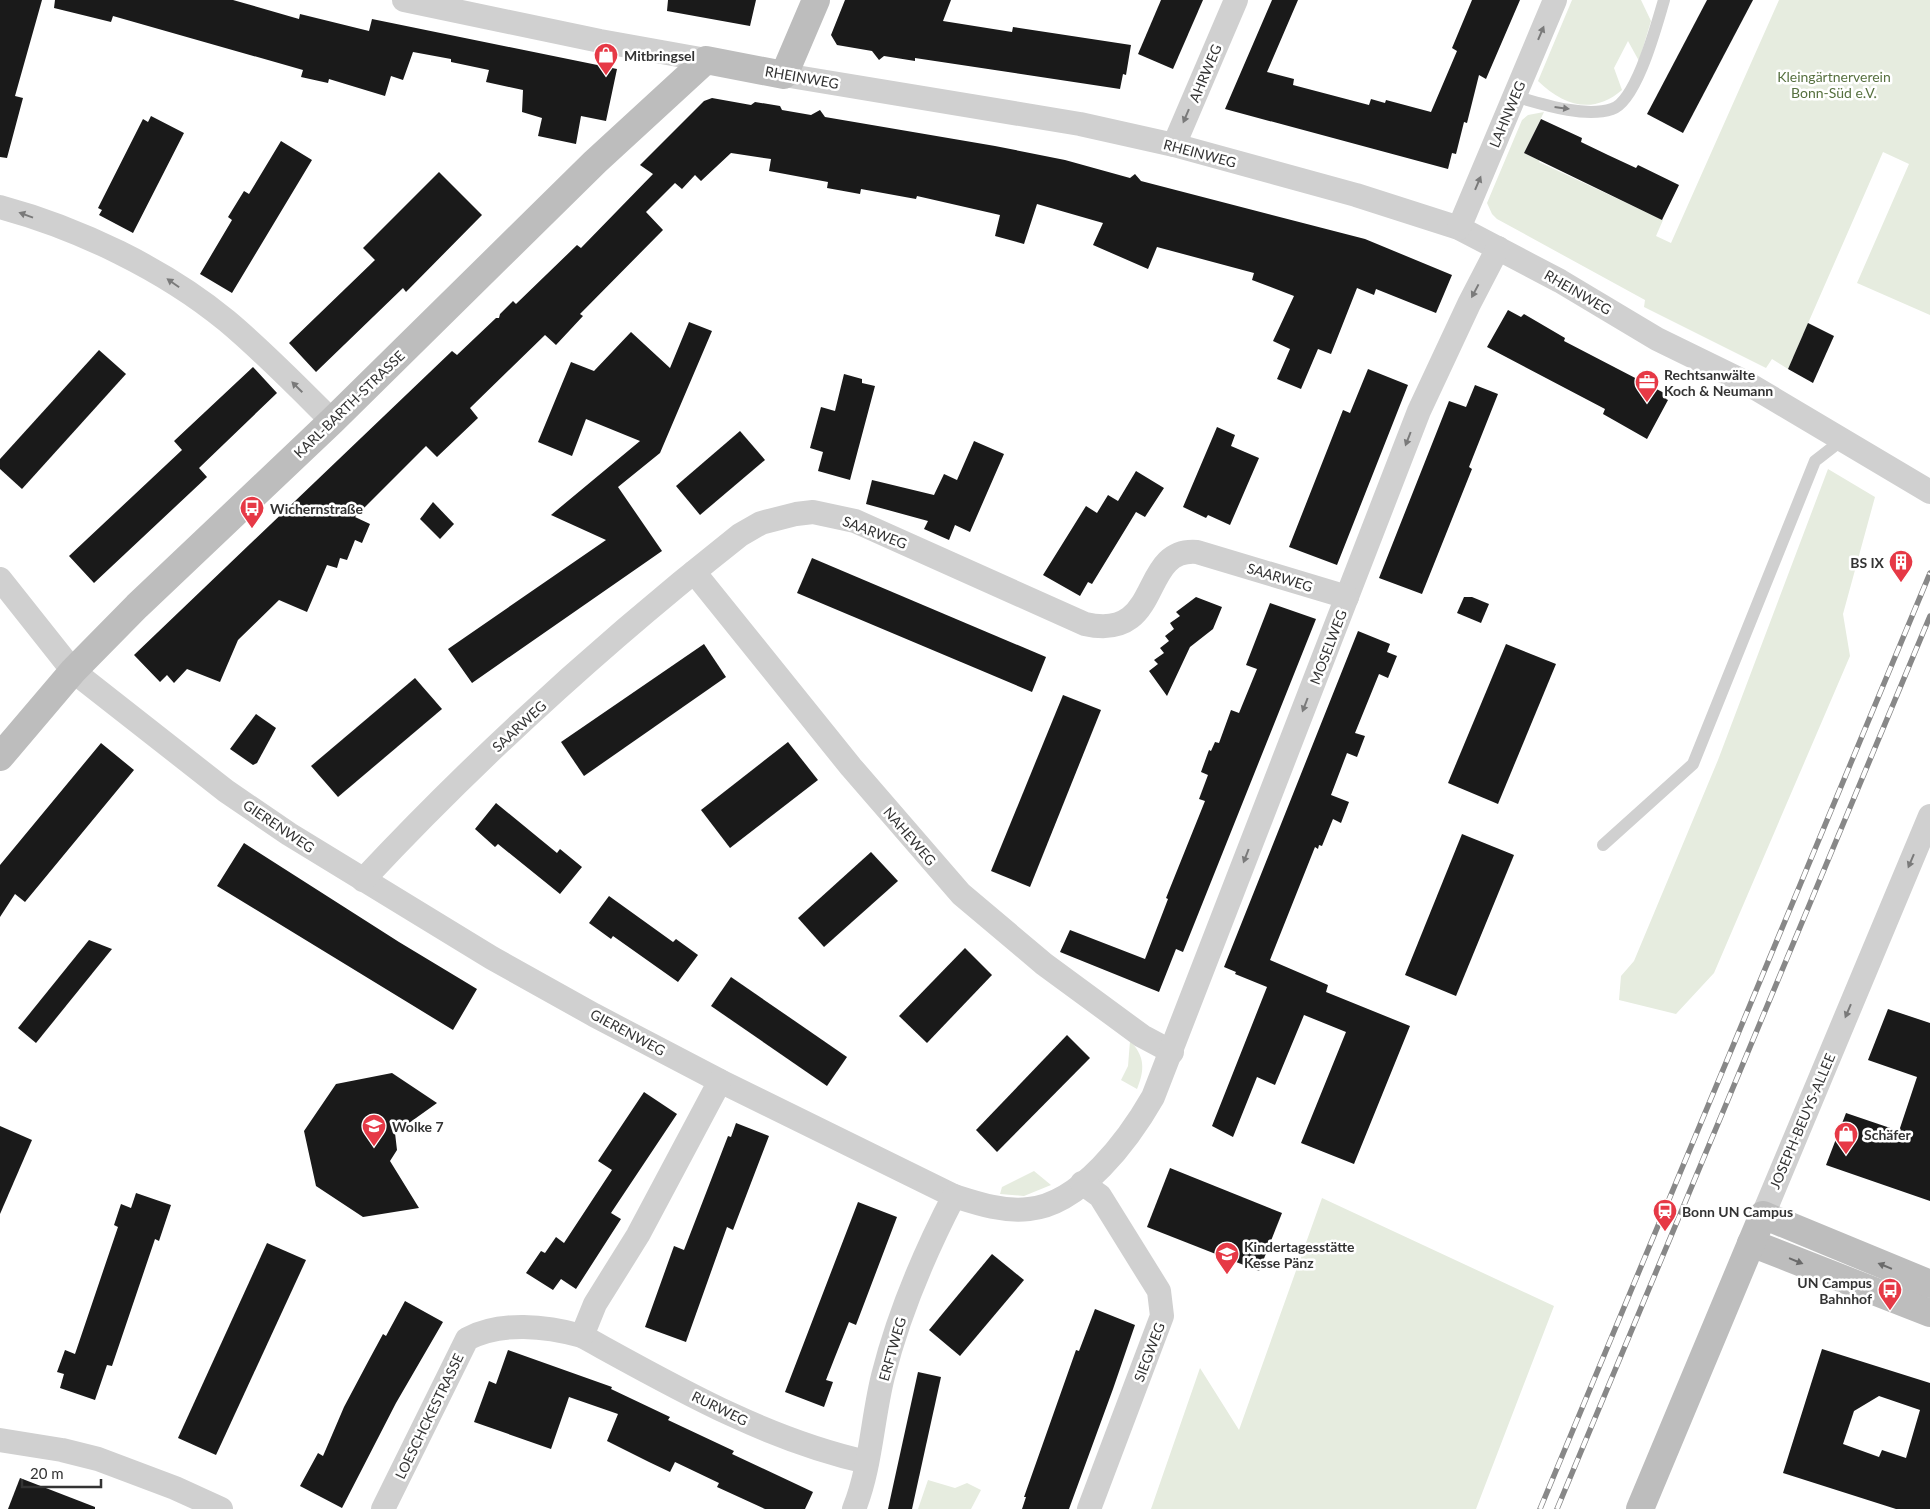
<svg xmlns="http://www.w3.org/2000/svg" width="1930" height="1509" font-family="Lato,sans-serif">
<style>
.green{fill:#e6ecdf}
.building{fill:#1a1a1a;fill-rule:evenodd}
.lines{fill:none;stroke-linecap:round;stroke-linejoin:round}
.lane{stroke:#d0d0d0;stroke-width:12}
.street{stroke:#d0d0d0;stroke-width:24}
.secondary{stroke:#bdbdbd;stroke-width:28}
.rail-casing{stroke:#888;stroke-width:5.5}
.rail{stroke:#fff;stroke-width:4;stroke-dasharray:11;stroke-linecap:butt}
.oneway{fill:#7a7a7a}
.oneway2{fill:#6a6a6a}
.labels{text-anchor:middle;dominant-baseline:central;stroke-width:5;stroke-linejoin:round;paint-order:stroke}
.poi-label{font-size:14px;font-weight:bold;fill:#333;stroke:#fff;text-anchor:start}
.street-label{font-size:14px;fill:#333;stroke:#fff}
.park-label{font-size:14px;fill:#56703f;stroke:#fff}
</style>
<rect width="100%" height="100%" fill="#fff"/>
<g class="green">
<path d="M1572,0h69l10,21 -12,40 -11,-20 -14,27 8,22c-29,25 -58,16 -84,-9z"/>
<path d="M1779,0h151v315l-73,-32 52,-119 -26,-12 -95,217 -16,-10 -6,9 -122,-61 1,-7 -148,-81 -5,-5 -5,-11 35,-83 6,-5 16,-3 -20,41 15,7v2l124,58 -7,16 15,7z"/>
<path d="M1828,469l47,28 -32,117 7,42 -136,317 -38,41 -57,-14 2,-24 13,-15 84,-201z"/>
<path d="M1130,1041c15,15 15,29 7,48l-16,-9 7,-14z"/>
<path d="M1034,1171l17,14 -27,11 -24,-2 2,-7z"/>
<path d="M1322,1198l232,108 -78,203h-325l49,-141 39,62z"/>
<path d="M928,1480l27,8 12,-5 14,7 -10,19h-53z"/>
</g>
<g class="building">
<path d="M0,0h42l-27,96 8,2 -16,60 -7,-1z"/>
<path d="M55,0h178l66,19 1,-5 69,17 3,-12 245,50 -11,52 -25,-5 -5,28 -38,-8 4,-18 -20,-6 1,-22 -37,-8 3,-12 -38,-8v-3l-38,-7 -10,28 -12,-4 -6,20 -56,-17 -1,4 -27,-6 2,-7 -190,-54 -2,6 -57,-14z"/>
<path d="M668,0h88l-6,26 -83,-15z"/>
<path d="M845,0h106l-8,21 69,11 1,-5 118,18 -5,30 -3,-1 -3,15 -205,-31v3l-31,-5 -5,4 -7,-9 -35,-6 -6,-10z"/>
<path d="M1161,0h42l-30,69 -35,-15z"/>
<path d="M1272,0h26l-31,72 27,7 -1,6 76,20 2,-6 14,4 1,-3 45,12 26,-61 -5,-3 20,-48h48l-34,79 -7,-4 -12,48 -3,-1 -8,32 -4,-1 -4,16 -223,-60z"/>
<path d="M1707,0h46l-70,133 -36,-19z"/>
<path d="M712,98l39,7 4,-3 25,4 2,4 29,5 9,-5 5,7 170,29 70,14 65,18 5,-4 6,7 224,58 87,36 -16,38 -60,-24 -2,6 -17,-7 -26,66 -13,-5 -17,40 -24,-10 13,-30 -17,-8 21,-45 -42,-16 2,-7 -97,-26 -9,22 -55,-24 10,-22 -66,-19 -13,40 -29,-8 5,-21 -83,-19 -1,3 -55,-10 -1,5 -33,-6 1,-6 -59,-11 2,-12 -40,-6 -30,28 -6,-6 -13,14 -7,-6 -29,29 17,18 -83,84 3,2 -27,29 -11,-10 -75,73 8,10 -41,39 -11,-11 -71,71 15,7 -8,19 -7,-3 -8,20 -7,-2 -3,10 -10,-3 -20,47 -28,-12 -41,40 -18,42 -33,-13 -13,14 -7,-8 -7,7 -26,-27 318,-304 5,4 39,-37h3l1,-4 13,-13 3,3 61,-59 4,3 72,-74 -13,-9 64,-64z"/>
<path d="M151,116l33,17 -51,100 -34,-18 3,-5 -4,-2 45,-89 5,3z"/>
<path d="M1541,119l41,19 -1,4 27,13 28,13 2,-3 41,20 -17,35 -138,-67z"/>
<path d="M281,141l31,19 -80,133 -32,-19 32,-54 -4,-3 16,-26 5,3z"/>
<path d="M439,172l43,43 -76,77 -3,-4 -87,84 -27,-29 86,-83 -12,-12z"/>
<path d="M1508,310l13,7 3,-3 41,24 -1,3 104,54 -2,4 2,1 -21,39 -44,-25 2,-5 -118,-62z"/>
<path d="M689,322l23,9 -52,122 -42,34 44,64 -190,132 -24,-34 158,-109 -55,-25 89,-74 -54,-22 -14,37 -34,-14 33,-80 23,9 37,-39 39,36z"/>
<path d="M1808,323l26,13 -21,47 -25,-14z"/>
<path d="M99,350l27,24 -104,115 -22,-20v-10z"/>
<path d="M253,367l24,26 -78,75 8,9 -113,106 -25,-27 113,-106 -8,-9z"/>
<path d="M1368,369l40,16 -71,180 -48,-18 54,-137 7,3z"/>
<path d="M844,374l18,5v4l13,3 -25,94 -32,-9 5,-19 -13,-4 11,-41 14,4z"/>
<path d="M1475,385l23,9 -29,73 3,2 -50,125 -43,-16 70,-177 17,6z"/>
<path d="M1217,427l18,8 -4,11 28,12 -29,67 -22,-10 -2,3 -23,-11z"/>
<path d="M740,431l25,29 -65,55 -24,-29z"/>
<path d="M974,441l30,13 -34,78 -15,-7 -6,15 -25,-11 4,-8 -62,-17 6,-24 62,15 10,-21 13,6z"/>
<path d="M1136,471l28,17 -19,29 -9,-5 -44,72 -4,-2 -8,14 -37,-21 43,-69 11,7 11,-18 10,6z"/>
<path d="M433,502l21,22 -14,15 -20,-20z"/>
<path d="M812,558l234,99 -14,35 -235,-99z"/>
<path d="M1196,597l26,10 -9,22 -23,18 -23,49 -18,-25 9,-7 -4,-4 10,-7 -4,-5 9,-7 -4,-5 9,-7 -4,-6 10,-7 -4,-4z"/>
<path d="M1464,597h8l17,7 -8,19 -24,-10z"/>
<path d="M1270,603l46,16 -133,333 -7,-3 -17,43 -99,-40 10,-22 75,29 23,-60 -2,-1 39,-97 -6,-2 9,-24 -7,-3 8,-22 2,1 4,-9 4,1 12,-33 8,3 18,-44 -11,-4z"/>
<path d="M1358,631l32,13 -3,8 10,4 -9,22 -9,-4 -24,59 10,3 -8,21 -10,-4 -16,42 18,7 -8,21 -8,-4 -11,27 -3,-1 -1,4 -3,-2 -45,113 58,25 -2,7 84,34 -56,138 -53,-21 45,-111 -42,-17 -29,70 -18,-8 -24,60 -21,-11 55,-139 -32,-13 1,-2 -12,-5z"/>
<path d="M704,644l22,33 -142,99 -23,-34z"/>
<path d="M1506,644l50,20 -58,140 -50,-21z"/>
<path d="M415,678l27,31 -104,88 -27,-31z"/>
<path d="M1063,695l38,15 -71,177 -39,-16z"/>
<path d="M256,714l20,14 -19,35 -4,2 -23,-16z"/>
<path d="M788,742l30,38 -88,68 -29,-38z"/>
<path d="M101,743l33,27 -109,132 -10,-8 -15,23v-52z"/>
<path d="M496,803l61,50 3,-4 22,18 -22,27 -62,-50 -3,3 -20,-18z"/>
<path d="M1462,834l52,21 -58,141 -51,-21z"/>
<path d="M244,843l155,99 78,47 -24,41 -236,-144z"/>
<path d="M871,852l27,29 -74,66 -26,-29z"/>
<path d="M609,896l64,46 3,-3 22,16 -20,27 -65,-46 -2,3 -22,-16z"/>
<path d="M89,940l23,9 -76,94 -18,-15z"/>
<path d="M965,948l27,27 -65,68 -28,-27z"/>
<path d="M731,977l116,80 -20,29 -116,-80z"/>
<path d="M1888,1009l42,14v178l-104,-36 20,-52 53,18 18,-54 -49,-17z"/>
<path d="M1067,1035l23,23 -93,94 -21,-22z"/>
<path d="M392,1073l45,30 -42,30 2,17 -7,11 29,47 -56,9 -47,-31 -12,-55 32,-47z"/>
<path d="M644,1092l33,22 -66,99 10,6 -45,70 -15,-10 -8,11 -27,-17 15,-22 4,2 11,-16 8,6 48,-73 -14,-9z"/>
<path d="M736,1123l33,13 -36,94 -6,-3 -41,115 -41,-15 29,-81 10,4 44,-114 3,1z"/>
<path d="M0,1126l32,14 -32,74z"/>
<path d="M1170,1168l112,45 -23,58 -112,-44z"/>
<path d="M136,1193l35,12 -12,36 -4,-2 -43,127 -5,-1 -12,35 -35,-12 4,-14 -7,-2 8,-22 10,4 43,-127 -4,-2 7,-21 10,4z"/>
<path d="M858,1202l39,15 -41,108 -7,-3 -14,35 -9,23 7,2 -9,25 -39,-15z"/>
<path d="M267,1243l39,17 -90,195 -38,-17z"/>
<path d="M992,1254l32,26 -64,76 -31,-26z"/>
<path d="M405,1301l38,21 -47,81 -54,105 -42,-22 18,-33 5,3 21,-49 26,-49 13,-24 3,2z"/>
<path d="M1095,1309l40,16 -22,64 -44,120h-47l4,-12h-2l52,-147 3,1z"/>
<path d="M1822,1349l108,34v126h-34l-113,-36zM1879,1396l41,14 -14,48 -24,-8 -3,7 -36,-13 11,-33z"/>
<path d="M508,1350l104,37 -1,2 59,28 -2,3 66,31 -2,3 81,38 -8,17h-40l-48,-22 2,-4 -44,-21 -5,10 -21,-10 -42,-21 11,-27 -49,-17 -18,52 -77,-27 15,-41 7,3z"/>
<path d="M918,1372l23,5 -29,132h-24z"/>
<path d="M20,1478l75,29v2h-87z"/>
</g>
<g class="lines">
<g class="lane">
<path d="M1514,96c28,8 70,22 98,13 25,-8 45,-86 52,-109"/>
<path d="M1603,845l90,-81 122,-303 27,-21"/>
</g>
<g class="street">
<path d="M404,0l196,41 106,19"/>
<path d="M784,75l296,49 94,21 182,50 103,33 101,53 97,58 88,43 185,110"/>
<path d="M1174,145l62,-145"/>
<path d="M0,207c78,21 164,62 227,114 37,31 71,66 105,100"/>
<path d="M1459,228l96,-228"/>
<path d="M694,572l157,195 110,127 83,70 98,72 30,16"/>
<path d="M0,579l73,92 153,120 63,43 203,124 102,57 126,66 234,115c25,8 49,16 75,13 52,-5 100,-70 124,-112l266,-686 50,-107 29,-56"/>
<path d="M363,880c116,-124 244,-240 377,-345l21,-12 35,-9 17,-2 42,9 230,103c79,18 53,-77 112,-72l150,45"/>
<path d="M1082,1183l18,13 59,95 3,25 -73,193"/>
<path d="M1763,1215l167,-399"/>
<path d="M582,1336c91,50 182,103 285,126"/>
<path d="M0,1440l62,10 36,9 77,29 46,21"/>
<path d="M383,1509l84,-170c34,-18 79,-13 115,-3l13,-32 43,-69 82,-154"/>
<path d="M854,1509c17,-42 18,-89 29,-133 16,-64 41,-122 71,-180"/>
</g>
<g class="secondary">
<path d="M0,757l73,-86 64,-65 195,-185 263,-259 111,-102 78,15 32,-75"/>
<path d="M1751,1243l179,70"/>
<path d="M1640,1509l123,-294 167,69"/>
</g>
<defs>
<g id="rail">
<path d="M1540,1509l390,-936"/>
<path d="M1557,1509l373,-893"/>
</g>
</defs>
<use href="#rail" class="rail-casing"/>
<use href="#rail" class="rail"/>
</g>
<defs><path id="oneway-solid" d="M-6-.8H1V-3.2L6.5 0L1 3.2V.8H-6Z" transform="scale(1.25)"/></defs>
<g class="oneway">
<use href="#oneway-solid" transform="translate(1541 33) rotate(-67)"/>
<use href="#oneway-solid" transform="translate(1562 108) rotate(7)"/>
<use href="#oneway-solid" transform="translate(1186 116) rotate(113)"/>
<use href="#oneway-solid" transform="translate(1478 183) rotate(-67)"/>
<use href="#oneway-solid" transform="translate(26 215) rotate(-160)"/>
<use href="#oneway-solid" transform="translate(173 283) rotate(-145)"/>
<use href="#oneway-solid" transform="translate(1475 291) rotate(118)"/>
<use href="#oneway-solid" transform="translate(297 387) rotate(-135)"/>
<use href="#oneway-solid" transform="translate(1408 439) rotate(111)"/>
<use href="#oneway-solid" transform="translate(1305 705) rotate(111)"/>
<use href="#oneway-solid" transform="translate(1246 856) rotate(111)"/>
<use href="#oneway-solid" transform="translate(1911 861) rotate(113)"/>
<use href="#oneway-solid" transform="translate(1848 1011) rotate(113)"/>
</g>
<g class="oneway2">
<use href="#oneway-solid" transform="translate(1796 1261) rotate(22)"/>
<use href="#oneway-solid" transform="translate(1885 1266) rotate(-158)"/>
</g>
<defs>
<symbol id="shop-pin" viewBox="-11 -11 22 30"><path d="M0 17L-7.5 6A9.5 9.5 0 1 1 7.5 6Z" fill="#e63946" stroke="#fff"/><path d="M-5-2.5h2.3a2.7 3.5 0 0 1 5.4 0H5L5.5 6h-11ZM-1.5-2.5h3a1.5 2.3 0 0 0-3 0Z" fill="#fff"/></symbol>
<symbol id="office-pin" viewBox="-11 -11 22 30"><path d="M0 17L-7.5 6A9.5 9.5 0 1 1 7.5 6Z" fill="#e63946" stroke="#fff"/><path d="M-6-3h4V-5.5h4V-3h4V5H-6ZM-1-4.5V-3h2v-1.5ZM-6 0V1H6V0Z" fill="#fff"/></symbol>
<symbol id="bus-pin" viewBox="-11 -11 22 30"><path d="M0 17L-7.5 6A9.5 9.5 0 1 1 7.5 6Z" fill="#e63946" stroke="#fff"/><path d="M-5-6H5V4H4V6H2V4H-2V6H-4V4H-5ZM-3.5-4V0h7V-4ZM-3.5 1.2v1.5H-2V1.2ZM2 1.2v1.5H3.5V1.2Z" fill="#fff"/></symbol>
<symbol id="building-pin" viewBox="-11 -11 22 30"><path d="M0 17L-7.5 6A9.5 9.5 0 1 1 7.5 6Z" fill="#e63946" stroke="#fff"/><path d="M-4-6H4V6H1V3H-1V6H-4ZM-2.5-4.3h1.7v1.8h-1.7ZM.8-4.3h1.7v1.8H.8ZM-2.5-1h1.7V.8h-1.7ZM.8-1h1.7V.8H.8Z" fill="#fff"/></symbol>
<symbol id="school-pin" viewBox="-11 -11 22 30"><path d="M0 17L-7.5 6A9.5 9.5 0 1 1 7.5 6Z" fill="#e63946" stroke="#fff"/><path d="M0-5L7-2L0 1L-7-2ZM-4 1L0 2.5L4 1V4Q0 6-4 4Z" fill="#fff"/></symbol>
<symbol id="station-pin" viewBox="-11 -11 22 30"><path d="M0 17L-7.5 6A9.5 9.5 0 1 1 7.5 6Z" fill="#e63946" stroke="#fff"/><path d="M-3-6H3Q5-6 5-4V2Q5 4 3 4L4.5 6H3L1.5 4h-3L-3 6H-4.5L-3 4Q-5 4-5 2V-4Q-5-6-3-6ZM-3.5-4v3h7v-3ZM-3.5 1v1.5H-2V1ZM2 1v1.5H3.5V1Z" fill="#fff"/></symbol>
</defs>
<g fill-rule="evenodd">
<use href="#shop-pin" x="592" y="41" width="28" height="38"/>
<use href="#office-pin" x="1633" y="368" width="28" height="38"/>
<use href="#bus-pin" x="238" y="494" width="28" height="38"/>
<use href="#building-pin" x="1887" y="548" width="28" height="38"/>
<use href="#school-pin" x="360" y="1112" width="28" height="38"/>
<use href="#shop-pin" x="1832" y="1120" width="28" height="38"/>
<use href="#station-pin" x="1651" y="1197" width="28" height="38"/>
<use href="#school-pin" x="1213" y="1240" width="28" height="38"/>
<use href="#bus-pin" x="1876" y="1276" width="28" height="38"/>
</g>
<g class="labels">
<g class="poi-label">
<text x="624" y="55">Mitbringsel</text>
<text x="1664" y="374">Rechtsanwälte<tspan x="1664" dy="16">Koch &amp; Neumann</tspan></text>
<text x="270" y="508">Wichernstraße</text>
<text x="1884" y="562" text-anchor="end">BS IX</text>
<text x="392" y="1126">Wolke 7</text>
<text x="1864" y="1134">Schäfer</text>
<text x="1682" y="1211">Bonn UN Campus</text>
<text x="1244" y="1246">Kindertagesstätte<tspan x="1244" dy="16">Kesse Pänz</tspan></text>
<text x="1872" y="1282" text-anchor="end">UN Campus<tspan x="1872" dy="16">Bahnhof</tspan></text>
</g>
<g class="street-label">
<text transform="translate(1205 73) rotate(-67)">AHRWEG</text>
<text transform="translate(802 77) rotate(10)">RHEINWEG</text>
<text transform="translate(1507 114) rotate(-67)">LAHNWEG</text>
<text transform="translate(1200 153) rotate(15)">RHEINWEG</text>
<text transform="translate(1578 292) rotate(30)">RHEINWEG</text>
<text transform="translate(349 404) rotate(-44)">KARL-BARTH-STRASSE</text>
<text transform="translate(875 532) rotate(21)">SAARWEG</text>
<text transform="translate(1280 577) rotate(17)">SAARWEG</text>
<text transform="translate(1328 647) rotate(-69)">MOSELWEG</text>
<text transform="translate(519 726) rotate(-43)">SAARWEG</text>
<text transform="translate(279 826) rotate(34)">GIERENWEG</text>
<text transform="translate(910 836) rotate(49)">NAHEWEG</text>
<text transform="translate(628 1032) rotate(28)">GIERENWEG</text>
<text transform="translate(1802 1121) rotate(-67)">JOSEPH-BEUYS-ALLEE</text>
<text transform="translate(892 1349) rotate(-74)">ERFTWEG</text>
<text transform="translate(1149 1352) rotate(-69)">SIEGWEG</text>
<text transform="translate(720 1408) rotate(26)">RURWEG</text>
<text transform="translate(429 1416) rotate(-64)">LOESCHCKESTRASSE</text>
</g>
<g class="park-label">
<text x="1834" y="76">Kleingärtnerverein<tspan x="1834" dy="16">Bonn-Süd e.V.</tspan></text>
</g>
</g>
<path d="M22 1479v8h79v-8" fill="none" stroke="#333333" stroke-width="2.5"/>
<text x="30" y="1479" font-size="15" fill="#333333" stroke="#ffffff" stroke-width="4" paint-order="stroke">20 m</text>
</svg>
